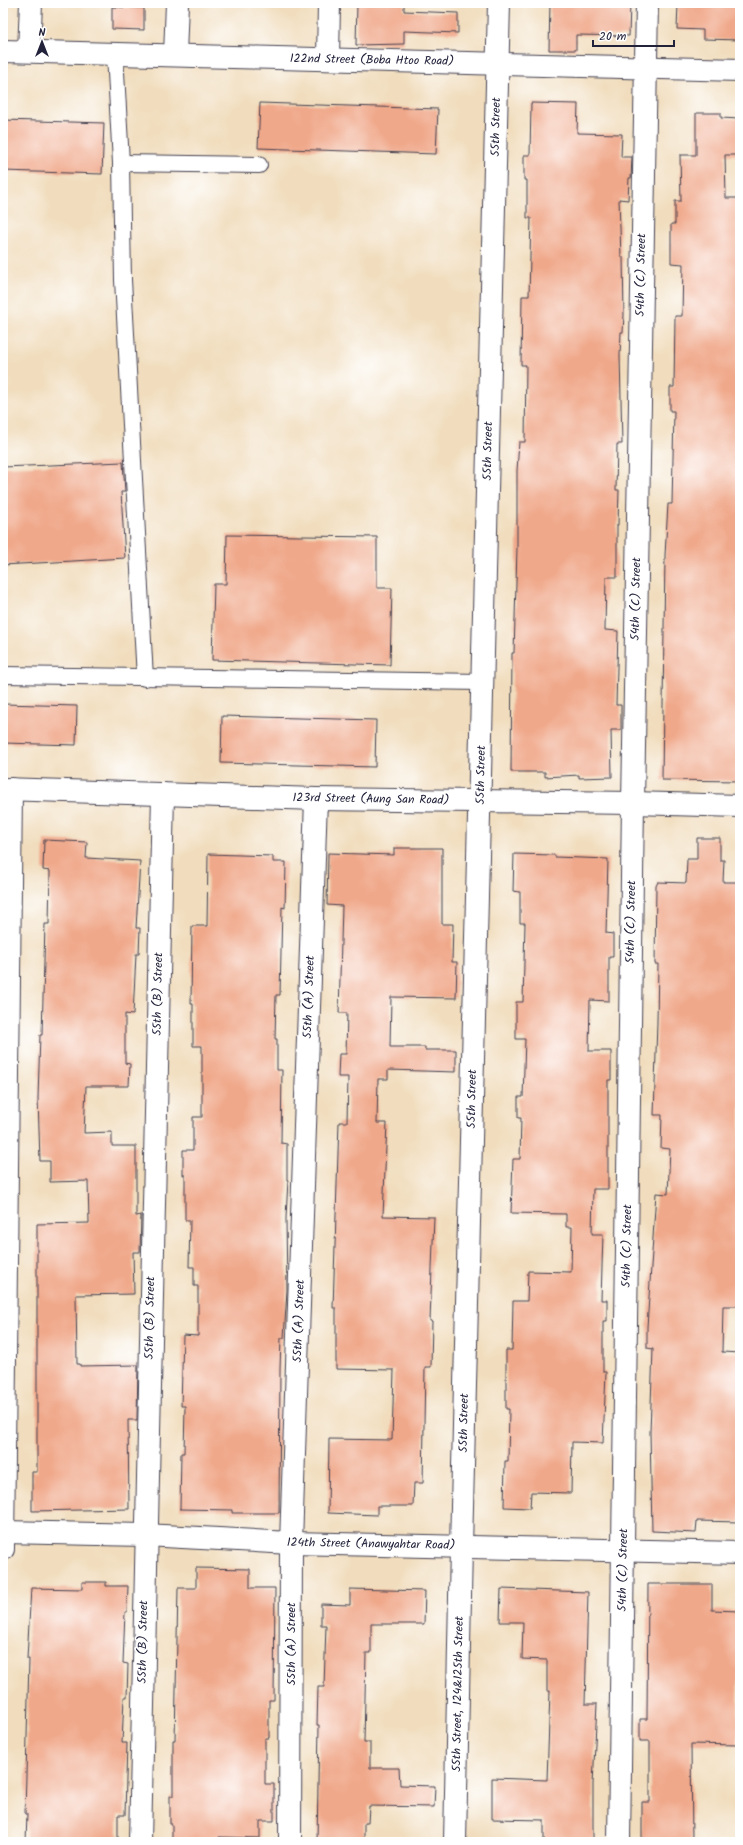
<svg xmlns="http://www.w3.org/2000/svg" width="743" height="1845" font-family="Kalam,sans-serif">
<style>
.building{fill:#f0a88a}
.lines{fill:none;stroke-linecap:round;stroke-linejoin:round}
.service-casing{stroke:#413e4e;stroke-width:18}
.minor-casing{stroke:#413e4e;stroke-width:24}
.tertiary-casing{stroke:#413e4e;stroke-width:24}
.service{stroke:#fff;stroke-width:16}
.minor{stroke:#fff;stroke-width:22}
.tertiary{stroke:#fff;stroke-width:22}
.labels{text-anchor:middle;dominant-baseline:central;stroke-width:3;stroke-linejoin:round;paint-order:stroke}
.street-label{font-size:12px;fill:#22223b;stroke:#fff}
</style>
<rect width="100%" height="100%" fill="#fff"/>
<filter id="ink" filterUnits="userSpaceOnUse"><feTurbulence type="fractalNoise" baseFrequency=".025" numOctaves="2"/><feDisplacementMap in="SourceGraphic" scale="8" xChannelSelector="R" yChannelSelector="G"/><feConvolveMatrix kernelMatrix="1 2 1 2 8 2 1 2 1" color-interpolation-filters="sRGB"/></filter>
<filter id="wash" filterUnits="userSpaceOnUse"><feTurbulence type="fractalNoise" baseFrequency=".012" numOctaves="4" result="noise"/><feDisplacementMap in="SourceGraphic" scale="16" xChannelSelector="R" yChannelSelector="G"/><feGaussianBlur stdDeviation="0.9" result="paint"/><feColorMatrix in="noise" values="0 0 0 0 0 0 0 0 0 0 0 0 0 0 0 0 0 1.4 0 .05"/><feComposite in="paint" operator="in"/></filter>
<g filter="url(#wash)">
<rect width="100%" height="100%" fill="#f1ddbd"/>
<g id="blocks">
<g class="building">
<path d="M357,3h47v8l54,2v20l-54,-2v13l-48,1z"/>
<path d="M550,3h80l-1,33 -53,-1v15h-27z"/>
<path d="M678,3h62v37l-37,-1v-9l-26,-1z"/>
<path d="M112,7l32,1v22l-32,-1z"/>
<path d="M260,103l178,6 -2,45 -178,-6z"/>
<path d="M531,103l47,1 -1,29 45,1 -1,23h11l-1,21h-2l-1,22 -9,-1 2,58h2l1,58 -1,17h-2l-1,23 2,89h-5l-1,46h3l-1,35h-1v52h-11l-1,53 13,1 -2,74h5v25h-10l1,47 -33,1v-3l-34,2v-5h-34l1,-119h2l3,-105v-77l2,-29h6l1,-77h-5l1,-69h7l2,-78h-4v-38h-3v-25h6z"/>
<path d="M696,113h25v5l19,1v36h-15l1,43h14v583l-78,-1 3,-225 3,-51h4l2,-93h-4v-24h4l1,-71h7l1,-52 -12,-1v-39h4v-23h6l-1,-46h16z"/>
<path d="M3,120l101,3 -2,51 -99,-3z"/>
<path d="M123,462l2,30h-4l4,66 -122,7v-98z"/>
<path d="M227,535l150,2v51h15l-2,77 -178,-5 2,-76h12z"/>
<path d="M3,704l74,2 -1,39 -73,-2z"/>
<path d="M222,716l154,4 -1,47 -154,-4z"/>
<path d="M697,838h23v22h4l-1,22h17v424h-17l-1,46 18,1v169l-43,-1 -1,12 -44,-2 -2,-99 3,-83 -6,-1v-21l9,-134 12,1 2,-45 -9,-1 1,-33h-8l3,-93 1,-58h-3l1,-78 2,-4 28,1 1,-24h10z"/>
<path d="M44,840l43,2 -1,16 54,3 -4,67h4l-1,26h-3l-3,61 -8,-1v49l5,1 -1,22h-43l-2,47 28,-1v14h24v70l5,-1 -1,37h-7l1,42 -58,1 1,69h3v2l58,-1 -1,55h-9l1,89 -97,2v-39h5v-248l52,-1 -1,-42 -38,1v-21h-10l-2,-63 2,-63h2l3,-111h4l1,-53 -7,-1z"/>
<path d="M394,848h48v76h11l-1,38h5l-1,36 -65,-1 -1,50h35v3h31v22l-68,-2v9h-10l-1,44h10l-4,93 51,1 -4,104h2l-1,46h-6l-2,116h-9l-1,23h-36v9l-49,-2 1,-74 63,1 2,-70 -58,-1v-61h-3l6,-186h8l1,-45h-10l1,-23h7l1,-41h-8l3,-107 -15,-1 1,-52 66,2z"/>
<path d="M208,854l65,2v6h13l-1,46 -3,-1 -2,88h-4l-1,44h2v31h5l-1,73 6,1v36h1l-2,38 1,72 -3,48h-3l-1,31 -1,144h-47v-3l-52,-1 1,-56h3l1,-47h-4l2,-71 15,1v-50h-4v-19h-5l1,-47h-5v-45h-2v-25h10v-33h9v-71h-9v-42h-2l1,-78h15z"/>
<path d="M514,854l41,1v2l53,2 -2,74 7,1v23h-4v44l-19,-1 -1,51h22v29h-3v109h-15l-1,45h11l-2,66h6v21h-4v51h3l-3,71 -31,-1 -1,51 -40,-1 -1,16 -26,-1 1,-46h3l1,-52h-3v-59h6l1,-49h14l1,-30 43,1 1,-45h-6v-13l-55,-1 2,-54h7l1,-41h-3v-21h5l2,-58h-9v-37h7l2,-79h-5v-31l-7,-1z"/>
<path d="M196,1568l54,1v19h25l-1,112h-5v38h-4v46h9v37h-14v17l-41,-1v5h-47v-18h-2v-28h3v-56h2l3,-152h18z"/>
<path d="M82,1582h24v4h22l-1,26h-2l-2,51 5,1 -1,33h-3l-2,46h5l-2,72h-7v27l-43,-2v2h-49l1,-28h-2l4,-155h-2l4,-71 51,1z"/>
<path d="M648,1584h64v26l27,1 -1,134 -47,-1 1,98h-50v-40h8v-61h-10v-22h7z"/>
<path d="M350,1589l75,2 -1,33h-53v29h-5l-2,89h6v26h29l1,17 35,1 -1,21 -65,-1 -1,17h-4v19h-47l2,-117h-2l1,-38h6l2,-62h-5v-21l29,1z"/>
<path d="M501,1589l87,3 -3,112h12l-4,80v58h-49v-22l-52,-1v-41l55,2 3,-89h-3v-31l-25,-1 1,-37h-23z"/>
</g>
</g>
</g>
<g filter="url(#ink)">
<use href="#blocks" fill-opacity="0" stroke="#413e4e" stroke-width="1"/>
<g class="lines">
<defs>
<g id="service">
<path d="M115,54l6,109 2,117 22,398"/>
<path d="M121,163l138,2"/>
<path d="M3,675l480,7"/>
</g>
<g id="minor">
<path d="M3,51l737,19"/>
<path d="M29,51l2,-48"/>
<path d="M175,55l2,-52"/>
<path d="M328,59l1,-56"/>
<path d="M3,789l313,10 317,4 107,3"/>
<path d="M3,1549l8,-760"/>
<path d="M140,1842l23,-1048"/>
<path d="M290,1842l1,-299 25,-744"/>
<path d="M455,1842l6,-295 38,-1544"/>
<path d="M619,1842l14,-1039 14,-800"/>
</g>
<path id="tertiary" d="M3,1532l142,3 146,8 449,10"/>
</defs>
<use href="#service" class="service-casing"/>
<use href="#minor" class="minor-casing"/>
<use href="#tertiary" class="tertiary-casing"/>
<use href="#service" class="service"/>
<use href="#minor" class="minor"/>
<use href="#tertiary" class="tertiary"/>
</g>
</g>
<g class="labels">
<g class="street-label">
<text transform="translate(372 60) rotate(1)">122nd Street (Boba Htoo Road)</text>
<text transform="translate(496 127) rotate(-89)">55th Street</text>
<text transform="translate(641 275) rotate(-89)">54th (C) Street</text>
<text transform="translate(488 451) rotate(-89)">55th Street</text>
<text transform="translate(636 599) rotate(-89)">54th (C) Street</text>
<text transform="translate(481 775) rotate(-89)">55th Street</text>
<text transform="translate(371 799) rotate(1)">123rd Street (Aung San Road)</text>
<text transform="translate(631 922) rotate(-89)">54th (C) Street</text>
<text transform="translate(158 994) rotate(-89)">55th (B) Street</text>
<text transform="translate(309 997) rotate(-88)">55th (A) Street</text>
<text transform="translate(472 1099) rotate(-89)">55th Street</text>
<text transform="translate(627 1246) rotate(-89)">54th (C) Street</text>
<text transform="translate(150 1318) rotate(-89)">55th (B) Street</text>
<text transform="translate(299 1321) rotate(-88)">55th (A) Street</text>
<text transform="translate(464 1423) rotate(-89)">55th Street</text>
<text transform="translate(371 1544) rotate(1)">124th Street (Anawyahtar Road)</text>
<text transform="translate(623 1570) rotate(-89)">54th (C) Street</text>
<text transform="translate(143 1642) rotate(-89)">55th (B) Street</text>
<text transform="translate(291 1644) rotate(-90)">55th (A) Street</text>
<text transform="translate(458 1694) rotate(-89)">55th Street, 124&amp;125th Street</text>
</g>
</g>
<rect width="743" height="1845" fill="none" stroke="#fff" stroke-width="16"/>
<g transform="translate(42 42)" stroke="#ffffff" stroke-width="3" paint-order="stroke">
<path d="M0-3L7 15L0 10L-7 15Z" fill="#22223b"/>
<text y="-6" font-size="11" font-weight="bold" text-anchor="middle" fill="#22223b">N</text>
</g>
<path d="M593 40v6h81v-6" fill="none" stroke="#22223b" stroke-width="2"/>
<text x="599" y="40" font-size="12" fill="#22223b" stroke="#ffffff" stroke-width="3" paint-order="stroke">20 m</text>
</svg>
